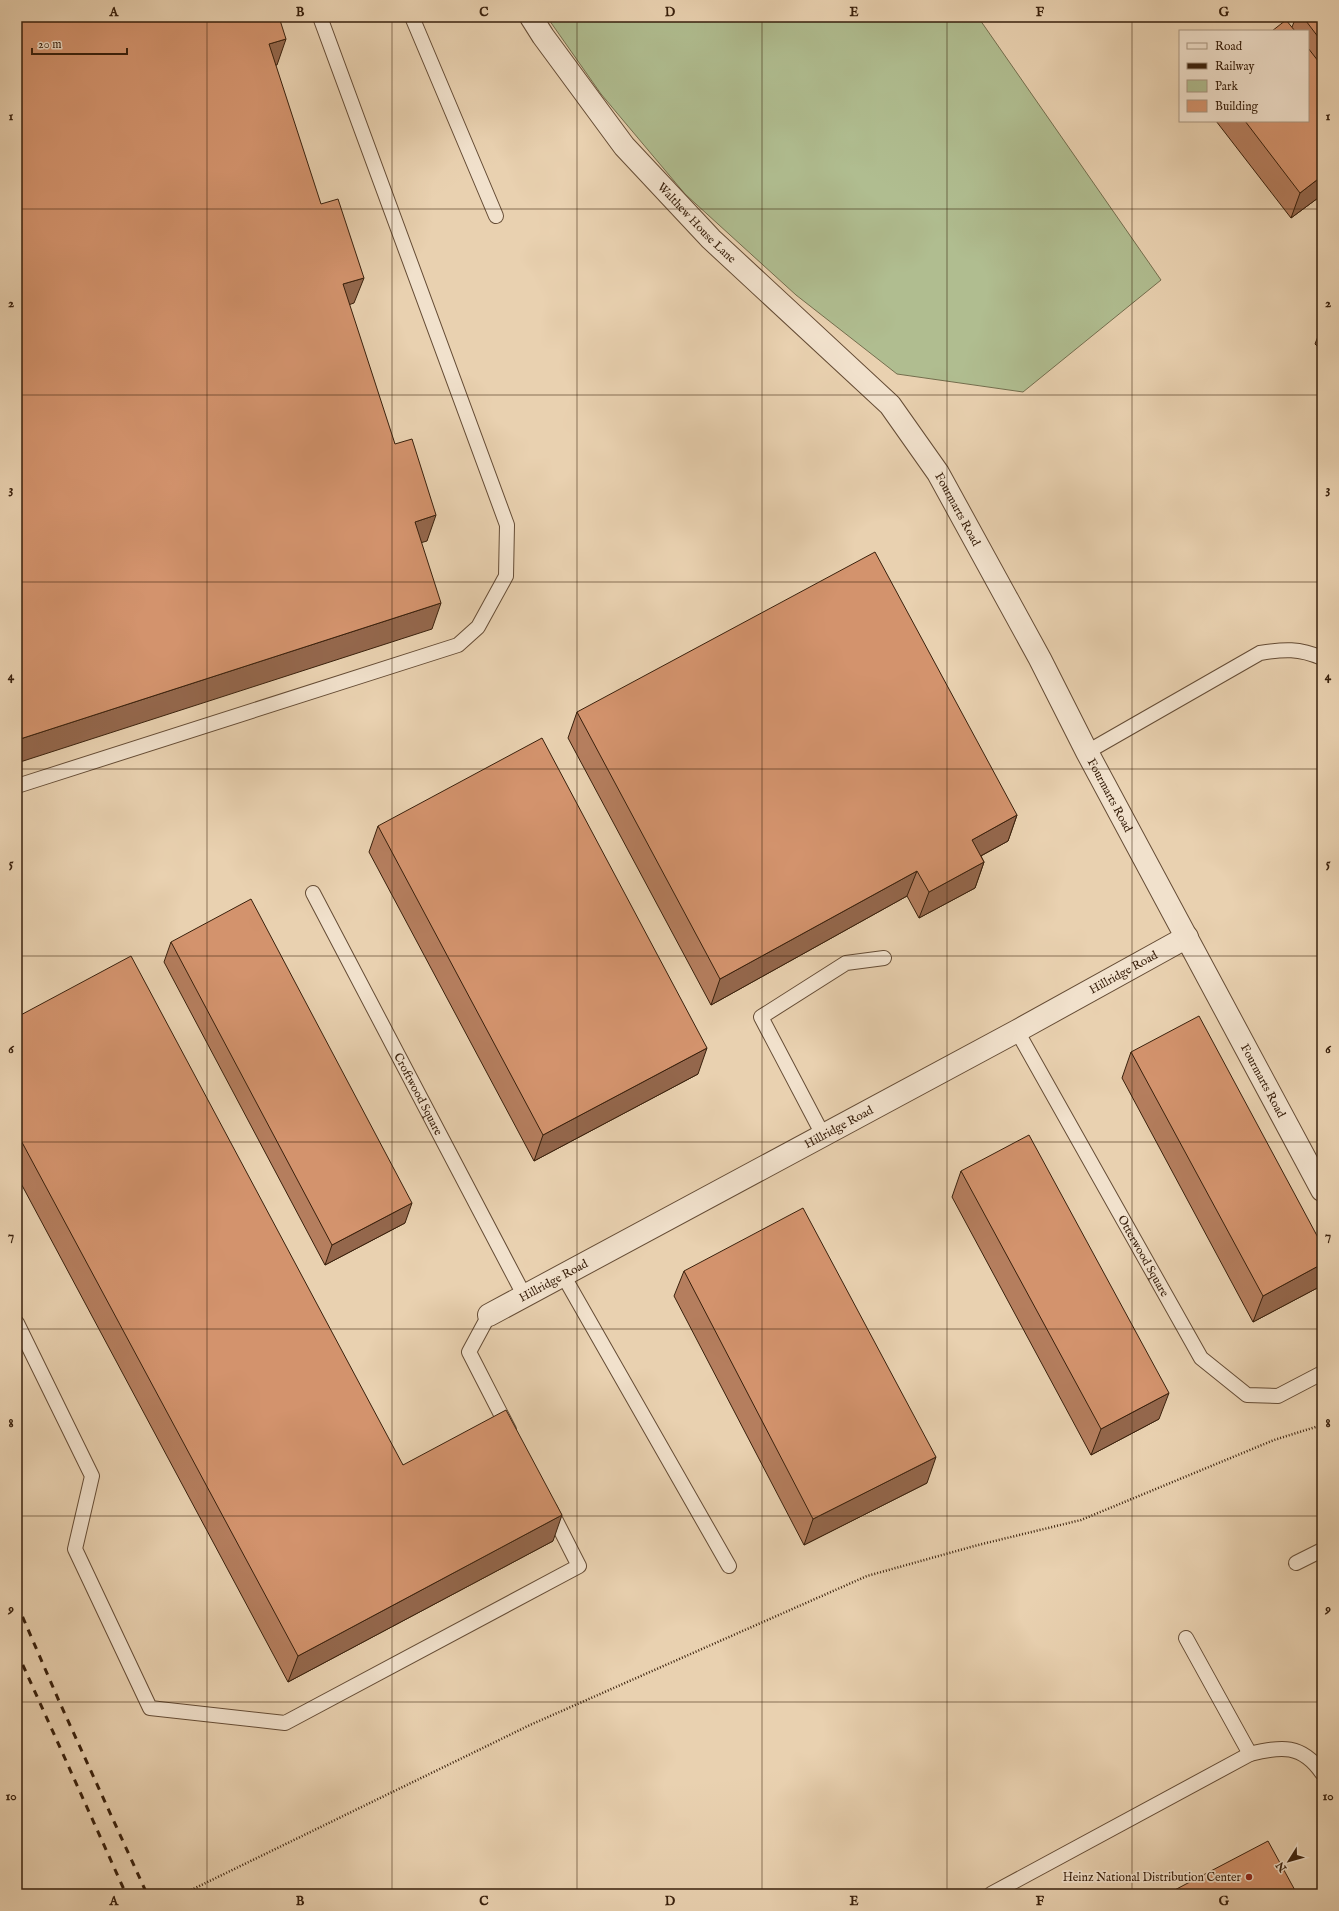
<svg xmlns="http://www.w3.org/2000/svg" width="1339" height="1911" font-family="'IM FELL English',serif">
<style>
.green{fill:#b0bd90;stroke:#746e4e}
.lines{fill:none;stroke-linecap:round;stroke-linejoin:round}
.lane-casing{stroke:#654c35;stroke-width:16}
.street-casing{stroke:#654c35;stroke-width:24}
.path{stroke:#39200c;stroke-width:2.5;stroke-dasharray:1 2;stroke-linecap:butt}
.lane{stroke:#f1e1cc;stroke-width:14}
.street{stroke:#f1e1cc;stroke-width:22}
.rail{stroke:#39200c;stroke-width:3;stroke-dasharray:7 7;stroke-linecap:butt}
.wall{fill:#b57e5e;stroke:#39200c}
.shaded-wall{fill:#94674c;stroke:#39200c}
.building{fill:#d3936d;stroke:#39200c}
.grid{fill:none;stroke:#39200c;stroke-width:1;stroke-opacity:0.55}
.poi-dot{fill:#8f2418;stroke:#f1e1cc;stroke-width:1.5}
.labels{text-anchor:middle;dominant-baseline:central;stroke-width:3.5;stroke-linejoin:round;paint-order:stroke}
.street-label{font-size:12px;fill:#39200c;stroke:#f1e1cc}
.poi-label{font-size:12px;fill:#39200c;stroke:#f1e1cc;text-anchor:end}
.neatline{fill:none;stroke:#39200c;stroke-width:1.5}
.grid-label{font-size:13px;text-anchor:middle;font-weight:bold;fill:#39200c}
</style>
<rect width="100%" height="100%" fill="#e9d1b0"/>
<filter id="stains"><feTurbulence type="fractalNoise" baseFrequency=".005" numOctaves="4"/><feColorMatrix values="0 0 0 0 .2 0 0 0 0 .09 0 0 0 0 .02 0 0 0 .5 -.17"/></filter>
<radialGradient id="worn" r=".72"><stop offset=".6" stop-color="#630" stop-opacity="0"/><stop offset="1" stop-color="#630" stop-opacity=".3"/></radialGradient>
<path class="green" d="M547,17h431l183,263 -138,112 -126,-18 -101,-79 -111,-101 -84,-100z"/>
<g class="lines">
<defs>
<g id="lane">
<path d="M412,17l84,199"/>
<path d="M1087,752l173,-99c24,-4 39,-5 62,5"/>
<path d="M17,786l441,-141 20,-18 28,-51 1,-51 -187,-508"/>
<path id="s1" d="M313,893l211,402"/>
<path id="s2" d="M1017,1031l184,327 46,37 31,1 44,-23"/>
<path d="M823,1135l-62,-118 85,-54 38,-5"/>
<path d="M563,1275l166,291"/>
<path d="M489,1315l-20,37 40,78"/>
<path d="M17,1323l75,153 -17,73 75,159 135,15 294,-157 -29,-57"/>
<path d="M1296,1563l26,-13"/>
<path d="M1186,1638l64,116"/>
<path d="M991,1894l259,-140c31,-8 52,-10 72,19"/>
</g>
<g id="street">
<path id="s3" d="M531,17l12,19 81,110 87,93 179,166 48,68 102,186 47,93 235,438"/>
<path id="s4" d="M489,1315l528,-284 170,-94"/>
</g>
</defs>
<use href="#lane" class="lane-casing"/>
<use href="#street" class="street-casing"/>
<path class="path" d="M183,1894l347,-169 337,-149 111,-31 103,-25 193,-80 48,-15"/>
<use href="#lane" class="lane"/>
<use href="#street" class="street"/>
<g class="rail">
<path d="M17,1604l42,97 88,193"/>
<path d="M17,1652l109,242"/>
</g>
</g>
<g class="wall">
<path d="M1296,17h26v178l-31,23 -75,-97h92v-90h-36l20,-4z"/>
<path d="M1322,326v25l-7,-7z"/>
<path d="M577,712l440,103 -9,26 -27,15 3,6 -9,26 -56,30 -12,-22 -196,109 -143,-267z"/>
<path d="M378,826l320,248 -164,87 -165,-309z"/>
<path d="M171,942l234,281 -80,42 -161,-303z"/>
<path d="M17,1017l386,448 150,76 -265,141 -271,-506z"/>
<path d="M1131,1052l191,193v38l-1,3 -68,36 -131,-244z"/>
<path d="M961,1171l198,248 -68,36 -139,-258z"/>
<path d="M684,1271l243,212 -123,62 -130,-249z"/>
</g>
<g class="shaded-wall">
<path d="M286,39l-9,26 -18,5 10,-26z"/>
<path d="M1322,176v19l-31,23 9,-25z"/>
<path d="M364,278l-10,25 -20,7 9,-26z"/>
<path d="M436,515l-9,26 -21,6 9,-25z"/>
<path d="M441,603l-9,26 -415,134v-23z"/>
<path d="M1017,815l-9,26 -46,25 10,-26z"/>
<path d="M984,862l-9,26 -56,30 10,-26z"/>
<path d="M917,871l-10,25 -196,109 9,-26z"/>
<path d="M707,1048l-9,26 -164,87 9,-26z"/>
<path d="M412,1203l-7,20 -80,42 7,-20z"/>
<path d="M1322,1264v19l-1,3 -68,36 10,-26z"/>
<path d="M1169,1393l-10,26 -68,36 10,-26z"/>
<path d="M936,1457l-9,26 -123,62 9,-26z"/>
<path d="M562,1515l-9,26 -265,141 10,-26z"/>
</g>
<g class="building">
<path d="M17,17h262l7,22 -17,5 52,160 17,-5 26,79 -21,6 52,160 17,-5 24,76 -21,7 26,81 -424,137z"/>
<path d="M1303,17h19v25z"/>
<path d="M1286,20l9,11h-23z"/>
<path d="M1308,48l14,18v110l-22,17 -55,-72h63z"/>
<path d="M875,552l142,263 -45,25 12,22 -55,30 -12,-21 -197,108 -143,-267z"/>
<path d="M542,738l165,310 -164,87 -165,-309z"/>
<path d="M251,899l161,304 -80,42 -161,-303z"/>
<path d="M131,956l272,509 103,-55 56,105 -264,141 -281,-523v-116z"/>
<path d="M1199,1016l123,229v19l-59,32 -132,-244z"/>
<path d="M1029,1135l140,258 -68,36 -140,-258z"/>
<path d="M803,1208l133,249 -123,62 -129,-248z"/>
<path d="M1268,1841l29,53h-130z"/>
</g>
<path class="grid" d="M207,17v1877M392,17v1877M577,17v1877M762,17v1877M947,17v1877M1132,17v1877M17,209h1305M17,395h1305M17,582h1305M17,769h1305M17,956h1305M17,1142h1305M17,1329h1305M17,1516h1305M17,1702h1305"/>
<circle class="poi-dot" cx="1249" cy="1877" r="4"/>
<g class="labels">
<g class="street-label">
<text stroke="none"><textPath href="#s3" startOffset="265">Walthew House Lane</textPath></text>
<text stroke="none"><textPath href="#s3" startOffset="655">Fourmarts Road</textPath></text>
<text stroke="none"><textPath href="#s3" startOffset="979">Fourmarts Road</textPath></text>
<text stroke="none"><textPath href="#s4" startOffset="721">Hillridge Road</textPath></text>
<text stroke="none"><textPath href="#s3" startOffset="1303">Fourmarts Road</textPath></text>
<text stroke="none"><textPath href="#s1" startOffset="227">Croftwood Square</textPath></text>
<text stroke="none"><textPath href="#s4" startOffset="397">Hillridge Road</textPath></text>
<text stroke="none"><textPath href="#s2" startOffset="258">Otterwood Square</textPath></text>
<text stroke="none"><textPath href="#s4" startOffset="73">Hillridge Road</textPath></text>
</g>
<g class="poi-label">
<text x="1241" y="1877">Heinz National Distribution Center</text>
</g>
</g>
<rect width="1339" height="1911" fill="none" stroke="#e9d1b0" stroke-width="44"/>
<rect x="1179" y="30" width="130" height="92" fill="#f1e1cc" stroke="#a7947f"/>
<rect x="1187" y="43" width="20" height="6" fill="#f1e1cc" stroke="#a7947f"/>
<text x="1215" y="50" font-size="12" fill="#39200c">Road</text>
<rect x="1187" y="63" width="20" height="6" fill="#39200c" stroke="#a7947f"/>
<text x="1215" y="70" font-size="12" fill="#39200c">Railway</text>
<rect x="1187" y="80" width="20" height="12" fill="#b0bd90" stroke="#a7947f"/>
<text x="1215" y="90" font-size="12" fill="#39200c">Park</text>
<rect x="1187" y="100" width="20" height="12" fill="#d3936d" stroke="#a7947f"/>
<text x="1215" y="110" font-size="12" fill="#39200c">Building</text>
<g transform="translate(1289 1861) rotate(233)" stroke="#f1e1cc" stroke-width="3" paint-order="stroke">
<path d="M0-3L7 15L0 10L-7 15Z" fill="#39200c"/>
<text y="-6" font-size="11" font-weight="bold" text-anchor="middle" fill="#39200c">N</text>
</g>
<path d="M32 48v6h95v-6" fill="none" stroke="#39200c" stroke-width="2"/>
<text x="38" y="48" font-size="12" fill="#39200c" stroke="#f1e1cc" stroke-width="3" paint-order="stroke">20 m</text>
<rect x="22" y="22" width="1295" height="1867" class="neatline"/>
<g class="grid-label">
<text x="114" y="16">A</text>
<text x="300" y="16">B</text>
<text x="484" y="16">C</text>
<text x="670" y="16">D</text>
<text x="854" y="16">E</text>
<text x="1040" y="16">F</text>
<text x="1224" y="16">G</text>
<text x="11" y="120">1</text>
<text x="1328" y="120">1</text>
<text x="11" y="307">2</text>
<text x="1328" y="307">2</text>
<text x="11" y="493">3</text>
<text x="1328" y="493">3</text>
<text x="11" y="680">4</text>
<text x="1328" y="680">4</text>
<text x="11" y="867">5</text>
<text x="1328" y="867">5</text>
<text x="11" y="1053">6</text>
<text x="1328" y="1053">6</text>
<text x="11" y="1240">7</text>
<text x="1328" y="1240">7</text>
<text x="11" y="1427">8</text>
<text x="1328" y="1427">8</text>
<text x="11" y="1613">9</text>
<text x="1328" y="1613">9</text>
<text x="11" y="1800">10</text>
<text x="1328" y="1800">10</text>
<text x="114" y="1905">A</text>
<text x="300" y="1905">B</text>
<text x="484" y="1905">C</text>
<text x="670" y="1905">D</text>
<text x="854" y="1905">E</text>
<text x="1040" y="1905">F</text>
<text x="1224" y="1905">G</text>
</g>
<rect width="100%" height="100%" filter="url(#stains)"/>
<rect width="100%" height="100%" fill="url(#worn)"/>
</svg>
